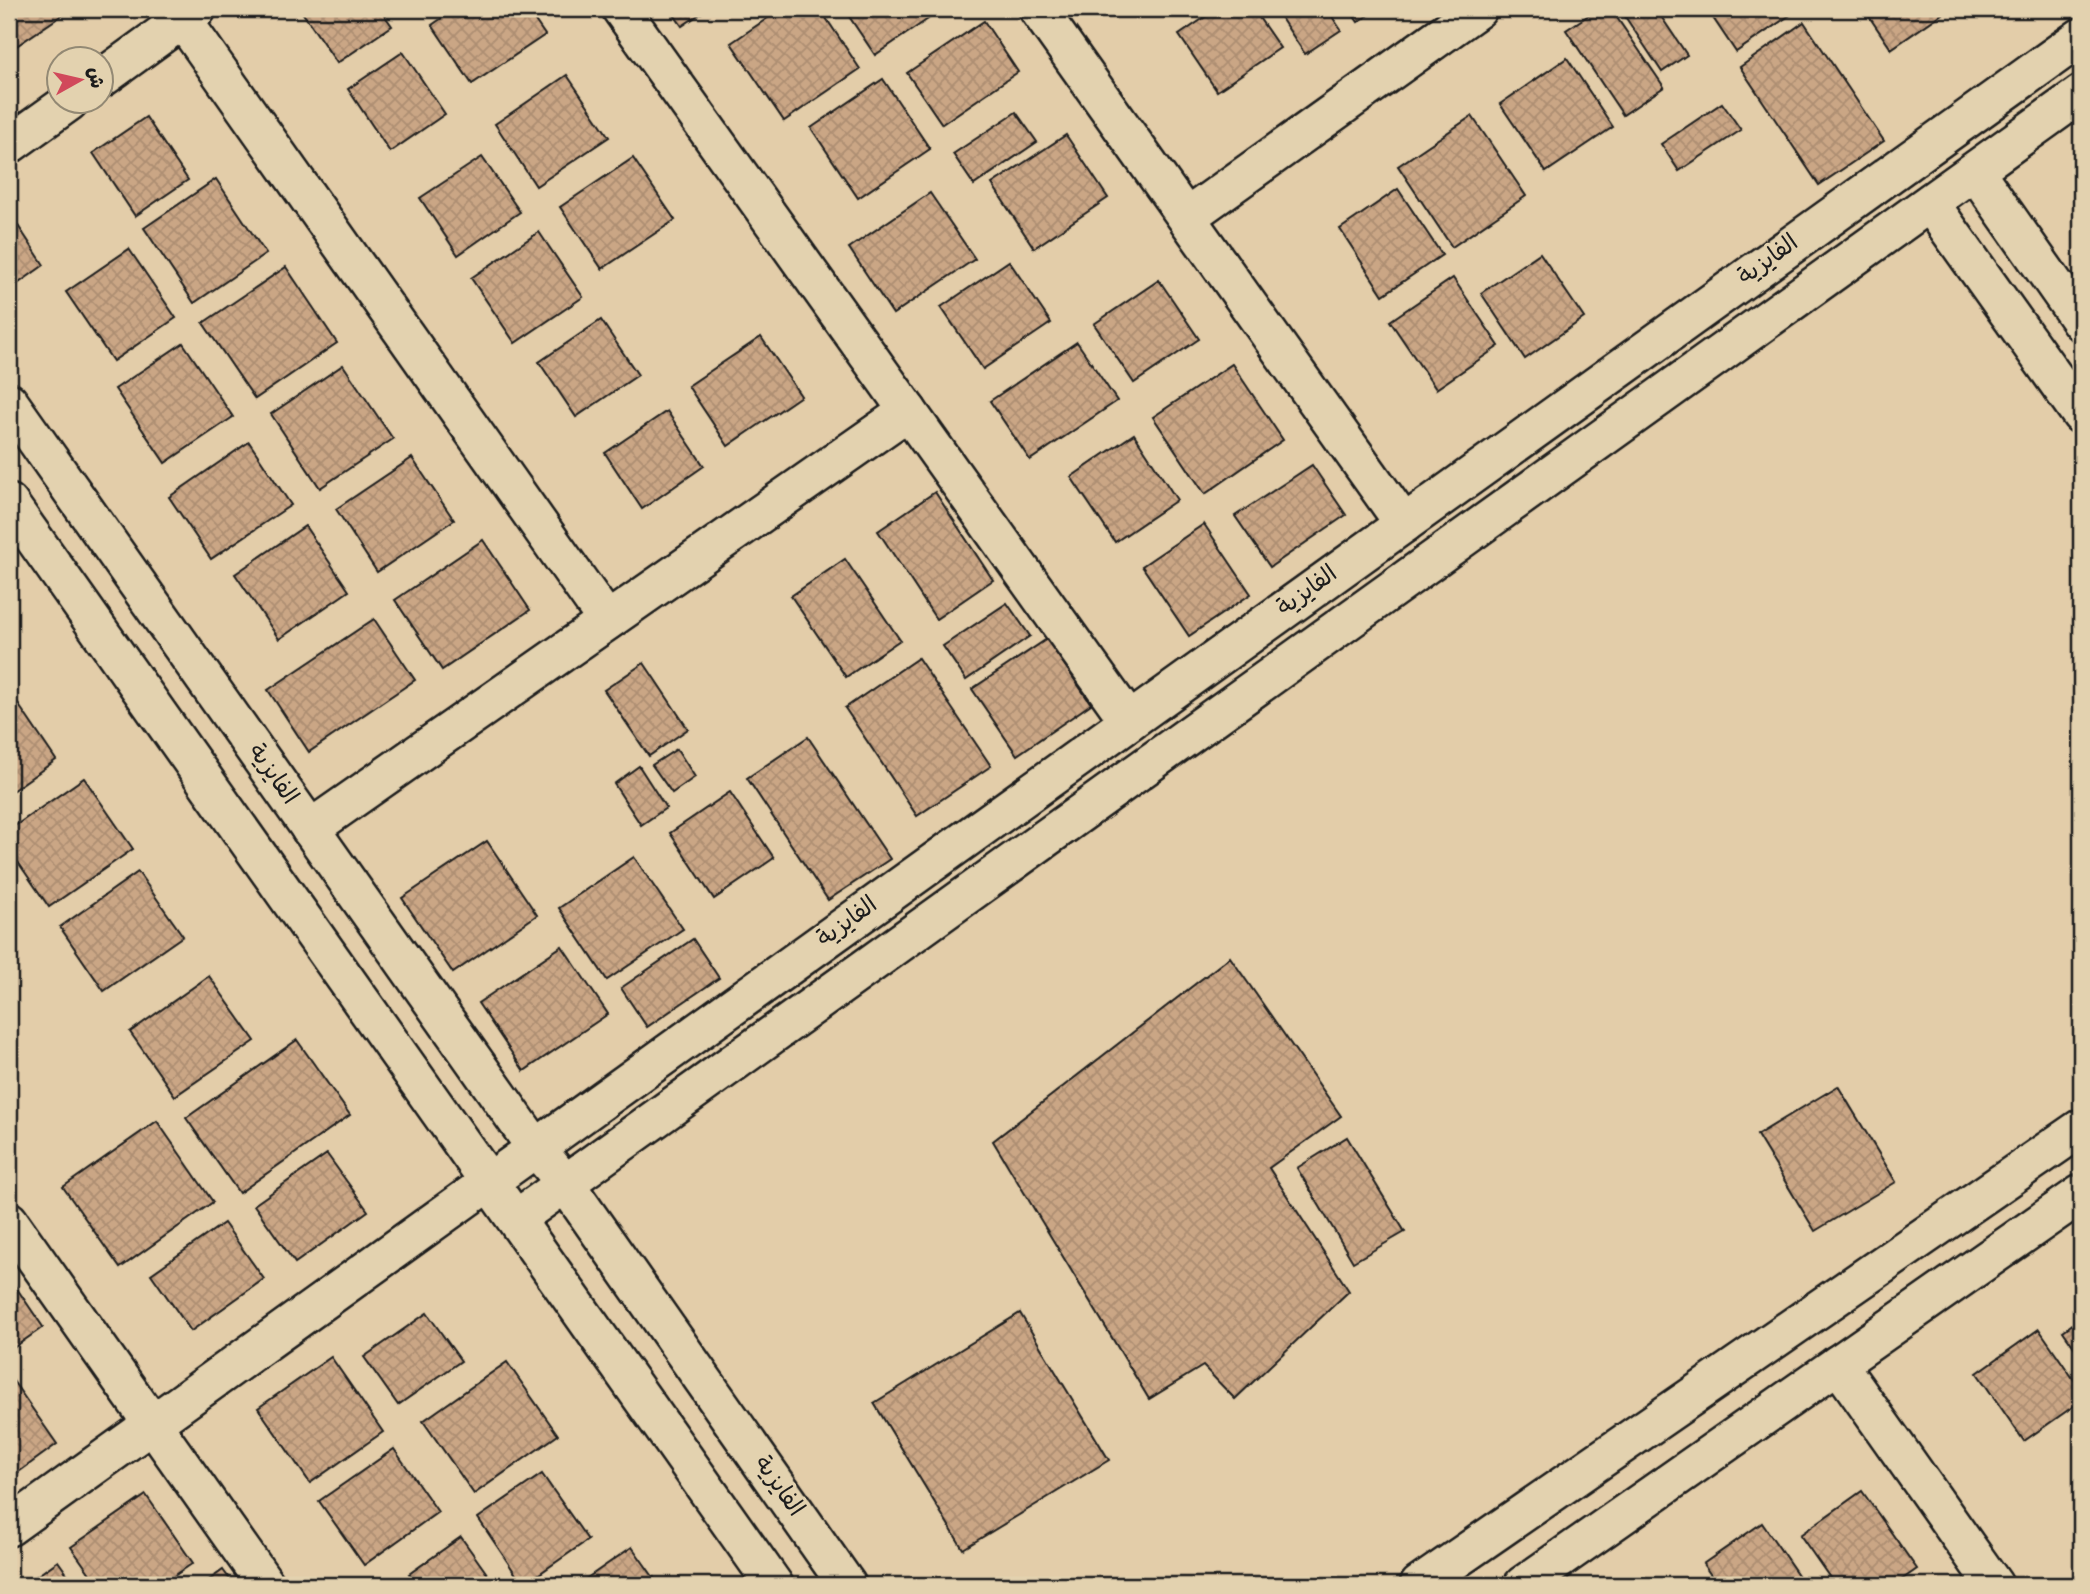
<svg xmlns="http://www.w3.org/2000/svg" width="2090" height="1594" font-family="'Indie Flower','Playpen Sans Arabic',sans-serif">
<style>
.building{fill:url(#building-cross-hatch);stroke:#1c1c1c;stroke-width:2}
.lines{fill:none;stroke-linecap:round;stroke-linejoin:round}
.minor-casing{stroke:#1c1c1c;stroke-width:42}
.minor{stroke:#e3d2af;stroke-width:37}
.labels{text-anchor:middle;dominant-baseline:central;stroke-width:6;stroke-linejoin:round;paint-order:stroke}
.street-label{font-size:24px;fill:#1c1c1c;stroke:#e3d2af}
</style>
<defs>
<pattern id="building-cross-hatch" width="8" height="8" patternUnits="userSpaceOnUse" patternTransform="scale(1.75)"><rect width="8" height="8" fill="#caa685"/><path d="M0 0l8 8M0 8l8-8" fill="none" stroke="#ad8e72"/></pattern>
</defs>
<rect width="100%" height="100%" fill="#e3cda9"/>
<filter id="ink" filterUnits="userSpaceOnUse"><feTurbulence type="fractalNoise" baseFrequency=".0143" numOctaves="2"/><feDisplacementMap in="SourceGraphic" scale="14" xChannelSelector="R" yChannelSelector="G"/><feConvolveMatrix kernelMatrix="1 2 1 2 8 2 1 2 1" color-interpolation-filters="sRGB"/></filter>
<g filter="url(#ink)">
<g class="building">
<path d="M9,9h62l-62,42z"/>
<path d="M300,9h80l12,17 -55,37z"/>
<path d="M455,9h72l18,26 -73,49 -40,-59z"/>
<path d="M670,9h37l-25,17z"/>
<path d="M781,9h39l40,60 -76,52 -53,-78z"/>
<path d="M844,9h86l4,6 -59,40z"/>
<path d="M1217,9h36l27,39 -63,43 -38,-56z"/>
<path d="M1275,9h52l14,21 -36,24z"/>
<path d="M1349,9h28l-19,13z"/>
<path d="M1598,9h13l53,78 -41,28 -57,-85z"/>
<path d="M1620,9h36l31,46 -25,17z"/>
<path d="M1707,9h92l-63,43z"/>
<path d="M1864,9h80l2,2 -55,38z"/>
<path d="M984,21l34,51 -76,52 -35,-51z"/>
<path d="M1804,22l80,119 -65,44 -79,-118z"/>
<path d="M403,52l42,62 -55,38 -42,-63z"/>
<path d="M1567,58l46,69 -67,45 -46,-68z"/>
<path d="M567,75l42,62 -73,49 -41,-62z"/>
<path d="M883,79l47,70 -72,49 -47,-70z"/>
<path d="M1722,103l19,27 -62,41 -18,-27z"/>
<path d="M1016,112l21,30 -63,43 -21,-31z"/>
<path d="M1472,116l54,80 -74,51 -54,-81z"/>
<path d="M146,117l42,63 -53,36 -42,-63z"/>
<path d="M1066,135l42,63 -74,50 -42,-64z"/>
<path d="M482,157l38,55 -62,43 -38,-57z"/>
<path d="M633,158l42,62 -73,49 -42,-62z"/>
<path d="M216,179l50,75 -72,49 -50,-75z"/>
<path d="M1398,189l44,66 -59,40 -43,-66z"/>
<path d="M930,193l45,66 -82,55 -44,-66z"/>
<path d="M9,212l35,53 -35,25z"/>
<path d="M539,232l44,65 -68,46 -44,-65z"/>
<path d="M129,249l47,69 -63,43 -47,-69z"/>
<path d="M1540,253l44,65 -59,41 -44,-66z"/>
<path d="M1009,261l42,62 -68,46 -42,-62z"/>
<path d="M286,267l51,76 -82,56 -52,-76z"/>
<path d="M1453,278l46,68 -63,43 -46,-68z"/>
<path d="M1159,280l40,59 -65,44 -40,-59z"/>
<path d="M601,320l37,55 -62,42 -37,-55z"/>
<path d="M761,337l40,59 -73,50 -40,-60z"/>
<path d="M1077,342l40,59 -87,59 -40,-59z"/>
<path d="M183,343l50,74 -68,46 -50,-74z"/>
<path d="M1232,364l51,76 -78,54 -52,-77z"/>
<path d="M343,365l50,74 -73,49 -49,-74z"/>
<path d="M667,411l37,55 -62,43 -37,-56z"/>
<path d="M1134,434l43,66 -62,42 -44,-65z"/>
<path d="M249,442l42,63 -80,54 -42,-62z"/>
<path d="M412,458l42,62 -77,52 -41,-63z"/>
<path d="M1312,465l34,50 -76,52 -35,-51z"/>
<path d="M935,492l58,88 -57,39 -58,-88z"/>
<path d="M1204,524l47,70 -62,42 -47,-70z"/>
<path d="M305,526l44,65 -70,48 -44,-65z"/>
<path d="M483,540l47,70 -88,60 -47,-70z"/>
<path d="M845,559l55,81 -54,37 -55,-81z"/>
<path d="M1007,603l23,33 -64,44 -23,-34z"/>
<path d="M374,619l41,61 -106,72 -41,-62z"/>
<path d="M1047,639l44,65 -74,51 -45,-66z"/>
<path d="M918,658l73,108 -74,50 -72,-108z"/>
<path d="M644,663l44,66 -39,27 -45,-66z"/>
<path d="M12,695l44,65 -47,33v-96z"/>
<path d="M808,737l82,122 -62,41 -81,-122z"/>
<path d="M677,749l18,28 -23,16 -20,-28z"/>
<path d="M639,766l27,42 -25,17 -27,-41z"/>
<path d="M84,778l49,71 -84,58 -40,-58v-19z"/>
<path d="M730,792l44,66 -60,41 -44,-66z"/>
<path d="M487,841l50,74 -84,58 -51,-75z"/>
<path d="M634,857l49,72 -76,51 -48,-72z"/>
<path d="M138,872l45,64 -79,55 -44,-64z"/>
<path d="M693,939l26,39 -72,49 -26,-39z"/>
<path d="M562,946l46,68 -84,57 -46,-68z"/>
<path d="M1230,957l111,159 -72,52 80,123 -114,108 -32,-33 -54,33 -156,-258z"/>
<path d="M209,976l46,65 -80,55 -45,-64z"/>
<path d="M297,1040l53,75 -111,78 -53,-75z"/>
<path d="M1838,1086l58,96 -81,49 -58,-96z"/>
<path d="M157,1121l56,81 -93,66 -57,-81z"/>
<path d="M1347,1137l58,95 -52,30 -56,-94z"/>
<path d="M327,1154l41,57 -73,52 -41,-58z"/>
<path d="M224,1223l40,56 -73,52 -40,-57z"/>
<path d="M9,1277l34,50 -34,24z"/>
<path d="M427,1313l34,48 -63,44 -34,-48z"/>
<path d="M1020,1313l89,147 -146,89 -89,-146z"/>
<path d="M2081,1318v39l-18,-26z"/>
<path d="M2039,1329l42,61v11l-57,40 -47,-68z"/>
<path d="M331,1357l52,75 -73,51 -52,-75z"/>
<path d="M507,1362l51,73 -84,59 -51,-73z"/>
<path d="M11,1378l46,66 -48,35v-99z"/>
<path d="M394,1449l44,63 -74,53 -45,-64z"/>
<path d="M542,1474l46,66 -65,45 -45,-67z"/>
<path d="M1862,1491l55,78 -23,16h-59l-35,-50z"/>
<path d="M146,1495l47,68 -32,22h-63l-27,-38z"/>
<path d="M1762,1523l43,62h-87l-15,-21z"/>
<path d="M461,1537l34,48h-77l-9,-11z"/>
<path d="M632,1547l27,38h-82z"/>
<path d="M58,1561l17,24h-51z"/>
<path d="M223,1570l11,15h-32z"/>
</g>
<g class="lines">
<defs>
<g id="minor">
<path d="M175,9l432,612"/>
<path d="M621,9l508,712"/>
<path d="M1038,9l366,515"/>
<path d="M102,78l95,-69"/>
<path d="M9,145l60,-43"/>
<path d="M1975,171l106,151"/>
<path d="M1930,203l151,212"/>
<path d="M1187,217l291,-208"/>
<path d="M9,402l526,745 30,36 282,402"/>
<path d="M9,503l765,1082"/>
<path d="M310,829l598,-418"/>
<path d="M516,1219l1565,-1125"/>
<path d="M9,1221l257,364"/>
<path d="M1838,1364l156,221"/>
<path d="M9,1527l2072,-1490"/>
<path d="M1419,1585l662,-457"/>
<path d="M1523,1585l558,-391"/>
</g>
</defs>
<use href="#minor" class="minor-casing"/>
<use href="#minor" class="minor"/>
</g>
</g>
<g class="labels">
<g class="street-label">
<text transform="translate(1769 261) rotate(-36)">الفايزية</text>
<text transform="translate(1308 592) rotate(-36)">الفايزية</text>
<text transform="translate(272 775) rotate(55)">الفايزية</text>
<text transform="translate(848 923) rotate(-36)">الفايزية</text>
<text transform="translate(778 1487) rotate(55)">الفايزية</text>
</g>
</g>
<rect width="2090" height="1594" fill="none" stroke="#e3d2af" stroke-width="35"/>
<rect x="18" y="18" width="2055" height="1559" fill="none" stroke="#1c1c1c" stroke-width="2.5" filter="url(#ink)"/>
<g transform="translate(80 80) rotate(82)"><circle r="33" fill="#e3d2af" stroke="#938974" stroke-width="2"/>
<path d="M0-5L12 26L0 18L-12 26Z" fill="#d1495b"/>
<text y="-10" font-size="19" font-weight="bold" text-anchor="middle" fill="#1c1c1c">ش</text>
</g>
</svg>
